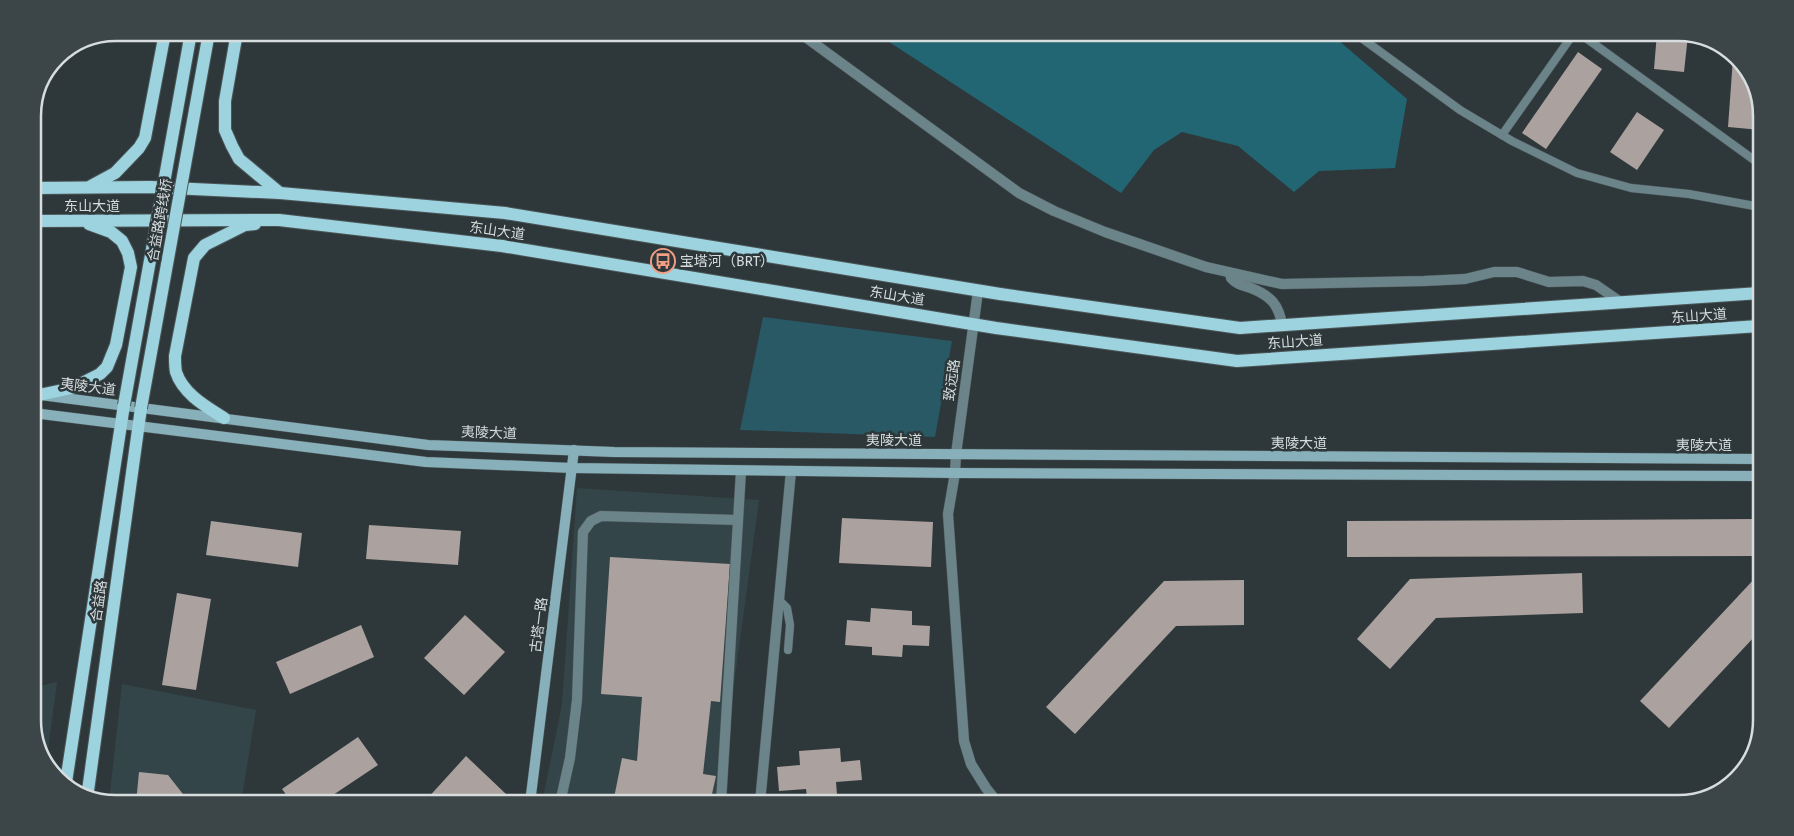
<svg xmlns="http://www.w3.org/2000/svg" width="1794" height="836" font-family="'Fira Sans','Noto Sans SC',sans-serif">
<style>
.built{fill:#344549}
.green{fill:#285964}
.forest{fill:#226573}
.building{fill:#aba19e}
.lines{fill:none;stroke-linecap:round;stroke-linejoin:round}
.lane-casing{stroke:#4c5658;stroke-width:9}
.street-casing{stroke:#4c5658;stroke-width:11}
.secondary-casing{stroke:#4c5658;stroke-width:11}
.primary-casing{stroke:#4c5658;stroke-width:14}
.lane{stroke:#6b848a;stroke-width:8}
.street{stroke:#6b848a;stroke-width:10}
.secondary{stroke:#87b0ba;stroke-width:10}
.primary{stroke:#9cd3df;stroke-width:12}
.primary-bridge-casing{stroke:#4c5658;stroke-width:14;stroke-linecap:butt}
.primary-bridge{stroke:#9cd3df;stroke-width:12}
.labels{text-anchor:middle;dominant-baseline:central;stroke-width:5;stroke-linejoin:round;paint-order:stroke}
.street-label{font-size:14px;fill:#d7ddde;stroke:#2e383a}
.poi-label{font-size:14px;fill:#d7ddde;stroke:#2e383a;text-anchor:start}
.rim{fill:none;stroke:#d7ddde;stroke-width:2.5}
</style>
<rect width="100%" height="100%" fill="#2e383a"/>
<g class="built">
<path d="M577,488l182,12 -41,303h-176l20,-98z"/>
<path d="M57,682l-11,82 -13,-39v-37z"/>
<path d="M122,684l134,26 -15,93h-124l-8,-1z"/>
</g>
<path class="green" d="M763,317l189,24 -17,96 -195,-7z"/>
<path class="forest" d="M1331,34l76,65 -12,69 -76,3 -25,21 -56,-46 -56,-14 -28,18 -33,43 -241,-157z"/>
<g class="building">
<path d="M1657,33h20l11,2 -4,37 -30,-3z"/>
<path d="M1578,52l24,17 -56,80 -24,-16z"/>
<path d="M1733,58l14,12 14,41v19l-33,-3z"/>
<path d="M1637,112l27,18 -27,40 -27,-18z"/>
<path d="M842,518l91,4 -2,45 -92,-4z"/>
<path d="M1757,519v37l-410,1v-36z"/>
<path d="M211,521l91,12 -4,34 -92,-12z"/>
<path d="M369,525l92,6 -3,34 -92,-6z"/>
<path d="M610,557l120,7 -10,138 -9,-1 -8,73 13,2 -6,27h-97l9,-45 15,3 5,-64 -41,-3z"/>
<path d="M1582,573l1,40 -147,5 -46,51 -33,-30 53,-60z"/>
<path d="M1757,576l-1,59 -87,93 -29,-27z"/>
<path d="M1244,580v45l-68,1 -101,108 -29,-27 118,-126z"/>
<path d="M177,593l34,6 -15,91 -34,-5z"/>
<path d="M871,608l41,3v14l18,1 -1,20 -26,-1 -1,12 -30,-2v-8l-27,-2 2,-25 23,2z"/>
<path d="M465,615l40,37 -41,43 -40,-37z"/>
<path d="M361,625l13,32 -84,37 -14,-32z"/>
<path d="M358,737l20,28 -57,38h-29l-10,-14z"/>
<path d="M840,748l1,14 19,-2 2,20 -26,2 1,13 -30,2 -1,-8 -27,2 -2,-24 23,-2 -1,-14z"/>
<path d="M466,756l40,38 -9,9h-68l-3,-3z"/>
<path d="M139,772l29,3 22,28h-54z"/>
</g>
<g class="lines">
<defs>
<g id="lane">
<path d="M1579,33l182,132"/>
<path d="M1356,34l104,76 52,31 65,32 54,15 58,6 71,13"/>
<path d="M1502,135l72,-102"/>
<path d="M779,600l8,8 3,17 -2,25"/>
</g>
<g id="street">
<path d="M804,36l215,157 35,18 51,21 101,35 76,17 142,-3 41,-2 29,-7h23l32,10 34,-1 13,4 26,18"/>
<path d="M1230,273l1,5c6,7 12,7 20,10 20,8 28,17 31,37"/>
<path d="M978,291l-22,163 -1,19 -7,41 16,227 7,23 15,24 12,15"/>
<path d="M560,803l10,-45 7,-58 6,-168 8,-11 10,-5 137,4"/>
<path d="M721,803l20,-332"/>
<path d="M760,803l31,-332"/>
</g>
<g id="secondary">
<path d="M33,394l395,51 186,7 1144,7"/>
<path d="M33,413l393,49 146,6 383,5 803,3"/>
<path d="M530,803l44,-353"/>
</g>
<g id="primary">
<path d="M236,38l-11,63v29l7,16 7,13 41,34"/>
<path d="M91,186l24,-13 24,-25 6,-10 19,-100"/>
<path d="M33,188l118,-1 129,6 225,20 495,81 240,34 520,-35"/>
<path d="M33,221l246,-1 223,26 494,82 241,33 522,-35"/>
<path d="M39,395l33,-7 28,-14 7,-7 9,-22 15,-78 -3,-14 -6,-12 -11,-9 -22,-8"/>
<path d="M224,418c-17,-11 -41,-24 -48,-46 -1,-5 -1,-11 -1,-16l19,-98 11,-13 40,-20 10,-1"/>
<path d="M66,782l58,-377"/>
<path d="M87,798l54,-390"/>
</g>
</defs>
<use href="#lane" class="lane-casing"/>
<use href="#street" class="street-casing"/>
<use href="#secondary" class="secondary-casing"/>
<use href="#primary" class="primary-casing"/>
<use href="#lane" class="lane"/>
<use href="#street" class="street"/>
<use href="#secondary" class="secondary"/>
<use href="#primary" class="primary"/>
<defs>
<g id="primary-bridge">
<path d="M124,405l66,-367"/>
<path d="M141,408l67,-370"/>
</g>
</defs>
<use href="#primary-bridge" class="primary-bridge-casing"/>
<use href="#primary-bridge" class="primary-bridge"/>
</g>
<defs>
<symbol id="bus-ring" viewBox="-11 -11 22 22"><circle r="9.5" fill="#2e383a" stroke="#f39f85" stroke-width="1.5"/><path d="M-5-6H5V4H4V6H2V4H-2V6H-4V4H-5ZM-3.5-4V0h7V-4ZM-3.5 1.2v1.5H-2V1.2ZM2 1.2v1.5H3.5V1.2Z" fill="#f39f85"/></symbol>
</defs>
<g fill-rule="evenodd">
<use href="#bus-ring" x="649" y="247" width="28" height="28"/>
</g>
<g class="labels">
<g class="street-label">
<text x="92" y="206">东山大道</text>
<text transform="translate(160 220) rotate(-80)">合益路跨线桥</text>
<text transform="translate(497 231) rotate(8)">东山大道</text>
<text transform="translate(897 296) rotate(9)">东山大道</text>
<text transform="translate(1699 316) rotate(-4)">东山大道</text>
<text transform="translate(1295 342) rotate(-4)">东山大道</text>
<text transform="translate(952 380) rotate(-82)">致远路</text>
<text transform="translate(88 387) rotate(7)">夷陵大道</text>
<text transform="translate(489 433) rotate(2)">夷陵大道</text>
<text x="894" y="440">夷陵大道</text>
<text x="1299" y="443">夷陵大道</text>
<text x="1704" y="445">夷陵大道</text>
<text transform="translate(99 601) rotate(-82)">合益路</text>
<text transform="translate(539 625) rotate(-83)">古塔一路</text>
</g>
<g class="poi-label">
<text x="680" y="261">宝塔河（BRT）</text>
</g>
</g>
<path d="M0 0H1794V836H0ZM116 41H1678A75 75 0 0 1 1753 116V720A75 75 0 0 1 1678 795H116A75 75 0 0 1 41 720V116A75 75 0 0 1 116 41Z" fill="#3c4547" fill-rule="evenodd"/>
<path class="rim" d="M116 41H1678A75 75 0 0 1 1753 116V720A75 75 0 0 1 1678 795H116A75 75 0 0 1 41 720V116A75 75 0 0 1 116 41Z"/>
</svg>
